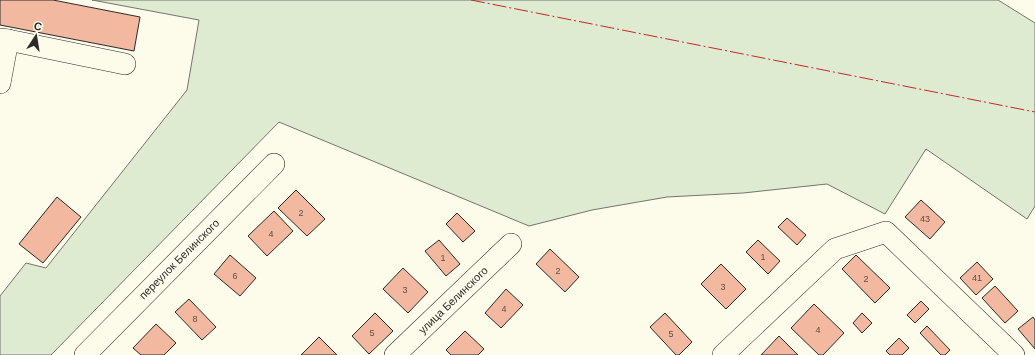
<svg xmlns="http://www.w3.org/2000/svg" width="1035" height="355" font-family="Arial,sans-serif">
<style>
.green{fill:#deebd1;stroke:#74746e}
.building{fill:#f2b8a0;stroke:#2b2b2b}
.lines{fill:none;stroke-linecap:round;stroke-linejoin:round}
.minor-casing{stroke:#2b2b2b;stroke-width:22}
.minor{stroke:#fdfbea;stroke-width:21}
.power{stroke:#c62828;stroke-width:1;stroke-dasharray:14 3 2 3;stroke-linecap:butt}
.labels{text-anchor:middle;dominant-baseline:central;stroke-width:3;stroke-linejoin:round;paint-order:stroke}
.number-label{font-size:9px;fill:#5d4e48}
.street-label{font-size:11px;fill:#2b2b2b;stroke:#fdfbea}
</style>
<rect width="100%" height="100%" fill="#fdfbea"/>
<path class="green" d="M92,0h906l37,23v183l-8,13 -101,-70 -41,65 -58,-30 -84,9 -76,4 -75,13 -63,16 -250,-104 -228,233h-51v-59l26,-33 20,5 141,-178 12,-70z"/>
<g class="building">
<path d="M0,0h53l87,17 -6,34 -134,-26z"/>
<path d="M296,190l29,29 -18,17 -29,-28z"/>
<path d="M57,197l24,20 -38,46 -24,-19z"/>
<path d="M921,200l24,22 -15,17 -25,-22z"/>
<path d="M274,211l19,20 -26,25 -19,-20z"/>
<path d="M457,213l18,18 -12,11 -17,-18z"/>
<path d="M787,218l19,17 -9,10 -19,-18z"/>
<path d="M439,240l21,24 -14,12 -21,-25z"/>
<path d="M758,240l22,21 -12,13 -22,-22z"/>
<path d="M550,249l29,28 -14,15 -29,-28z"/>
<path d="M230,255l26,23 -16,18 -26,-22z"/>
<path d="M856,255l34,33 -15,15 -33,-34z"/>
<path d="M977,262l16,17 -17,16 -16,-17z"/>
<path d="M721,264l25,25 -20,20 -25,-25z"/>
<path d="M403,268l25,24 -20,21 -25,-24z"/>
<path d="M995,286l23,25 -13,12 -23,-25z"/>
<path d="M506,289l17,16 -22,23 -16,-15z"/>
<path d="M189,299l27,28 -14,13 -27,-28z"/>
<path d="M921,301l8,8 -14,14 -8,-8z"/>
<path d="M814,304l30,29 -21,22h-4l-28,-27z"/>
<path d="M375,313l18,18 -24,23 -17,-18z"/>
<path d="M665,313l27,29 -13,13h-3l-26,-28z"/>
<path d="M862,313l10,10 -10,10 -9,-10z"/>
<path d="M1033,317l2,3v29l-17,-20z"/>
<path d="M156,324l20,19 -12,12h-23l-8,-7z"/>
<path d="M927,326l23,24 -5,5h-4l-21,-22z"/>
<path d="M465,331l19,18 -6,6h-27l-5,-5z"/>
<path d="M779,336l19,19h-37z"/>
<path d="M319,337l18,18h-36z"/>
<path d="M899,338l10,10 -7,7h-12l-4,-4z"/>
</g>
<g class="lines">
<defs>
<g id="minor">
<path d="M0,39l8,1 -8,43"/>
<path d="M8,40l117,24"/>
<path d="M85,355l189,-191"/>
<path d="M395,355l116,-111"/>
<path d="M723,355l112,-106 51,-17 128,123"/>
</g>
</defs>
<use href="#minor" class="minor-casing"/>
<use href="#minor" class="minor"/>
<path class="power" d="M471,0l564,112"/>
</g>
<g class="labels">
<g class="number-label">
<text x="301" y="213">2</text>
<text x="925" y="219">43</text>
<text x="271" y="234">4</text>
<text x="763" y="257">1</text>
<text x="443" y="258">1</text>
<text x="558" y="271">2</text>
<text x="235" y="276">6</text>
<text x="977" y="278">41</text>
<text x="866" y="279">2</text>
<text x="723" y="287">3</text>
<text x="405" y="290">3</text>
<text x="504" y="309">4</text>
<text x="195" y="319">8</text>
<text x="818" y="330">4</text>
<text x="372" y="333">5</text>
<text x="671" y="334">5</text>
</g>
<g class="street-label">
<text transform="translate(179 259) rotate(-45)">переулок Белинского</text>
<text transform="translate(453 300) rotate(-44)">улица Белинского</text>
</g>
</g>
<g transform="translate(36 36) rotate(12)" stroke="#fdfbea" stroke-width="3" paint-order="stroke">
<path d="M0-3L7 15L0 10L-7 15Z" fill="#2b2b2b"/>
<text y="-6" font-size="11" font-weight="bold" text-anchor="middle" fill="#2b2b2b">С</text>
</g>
</svg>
